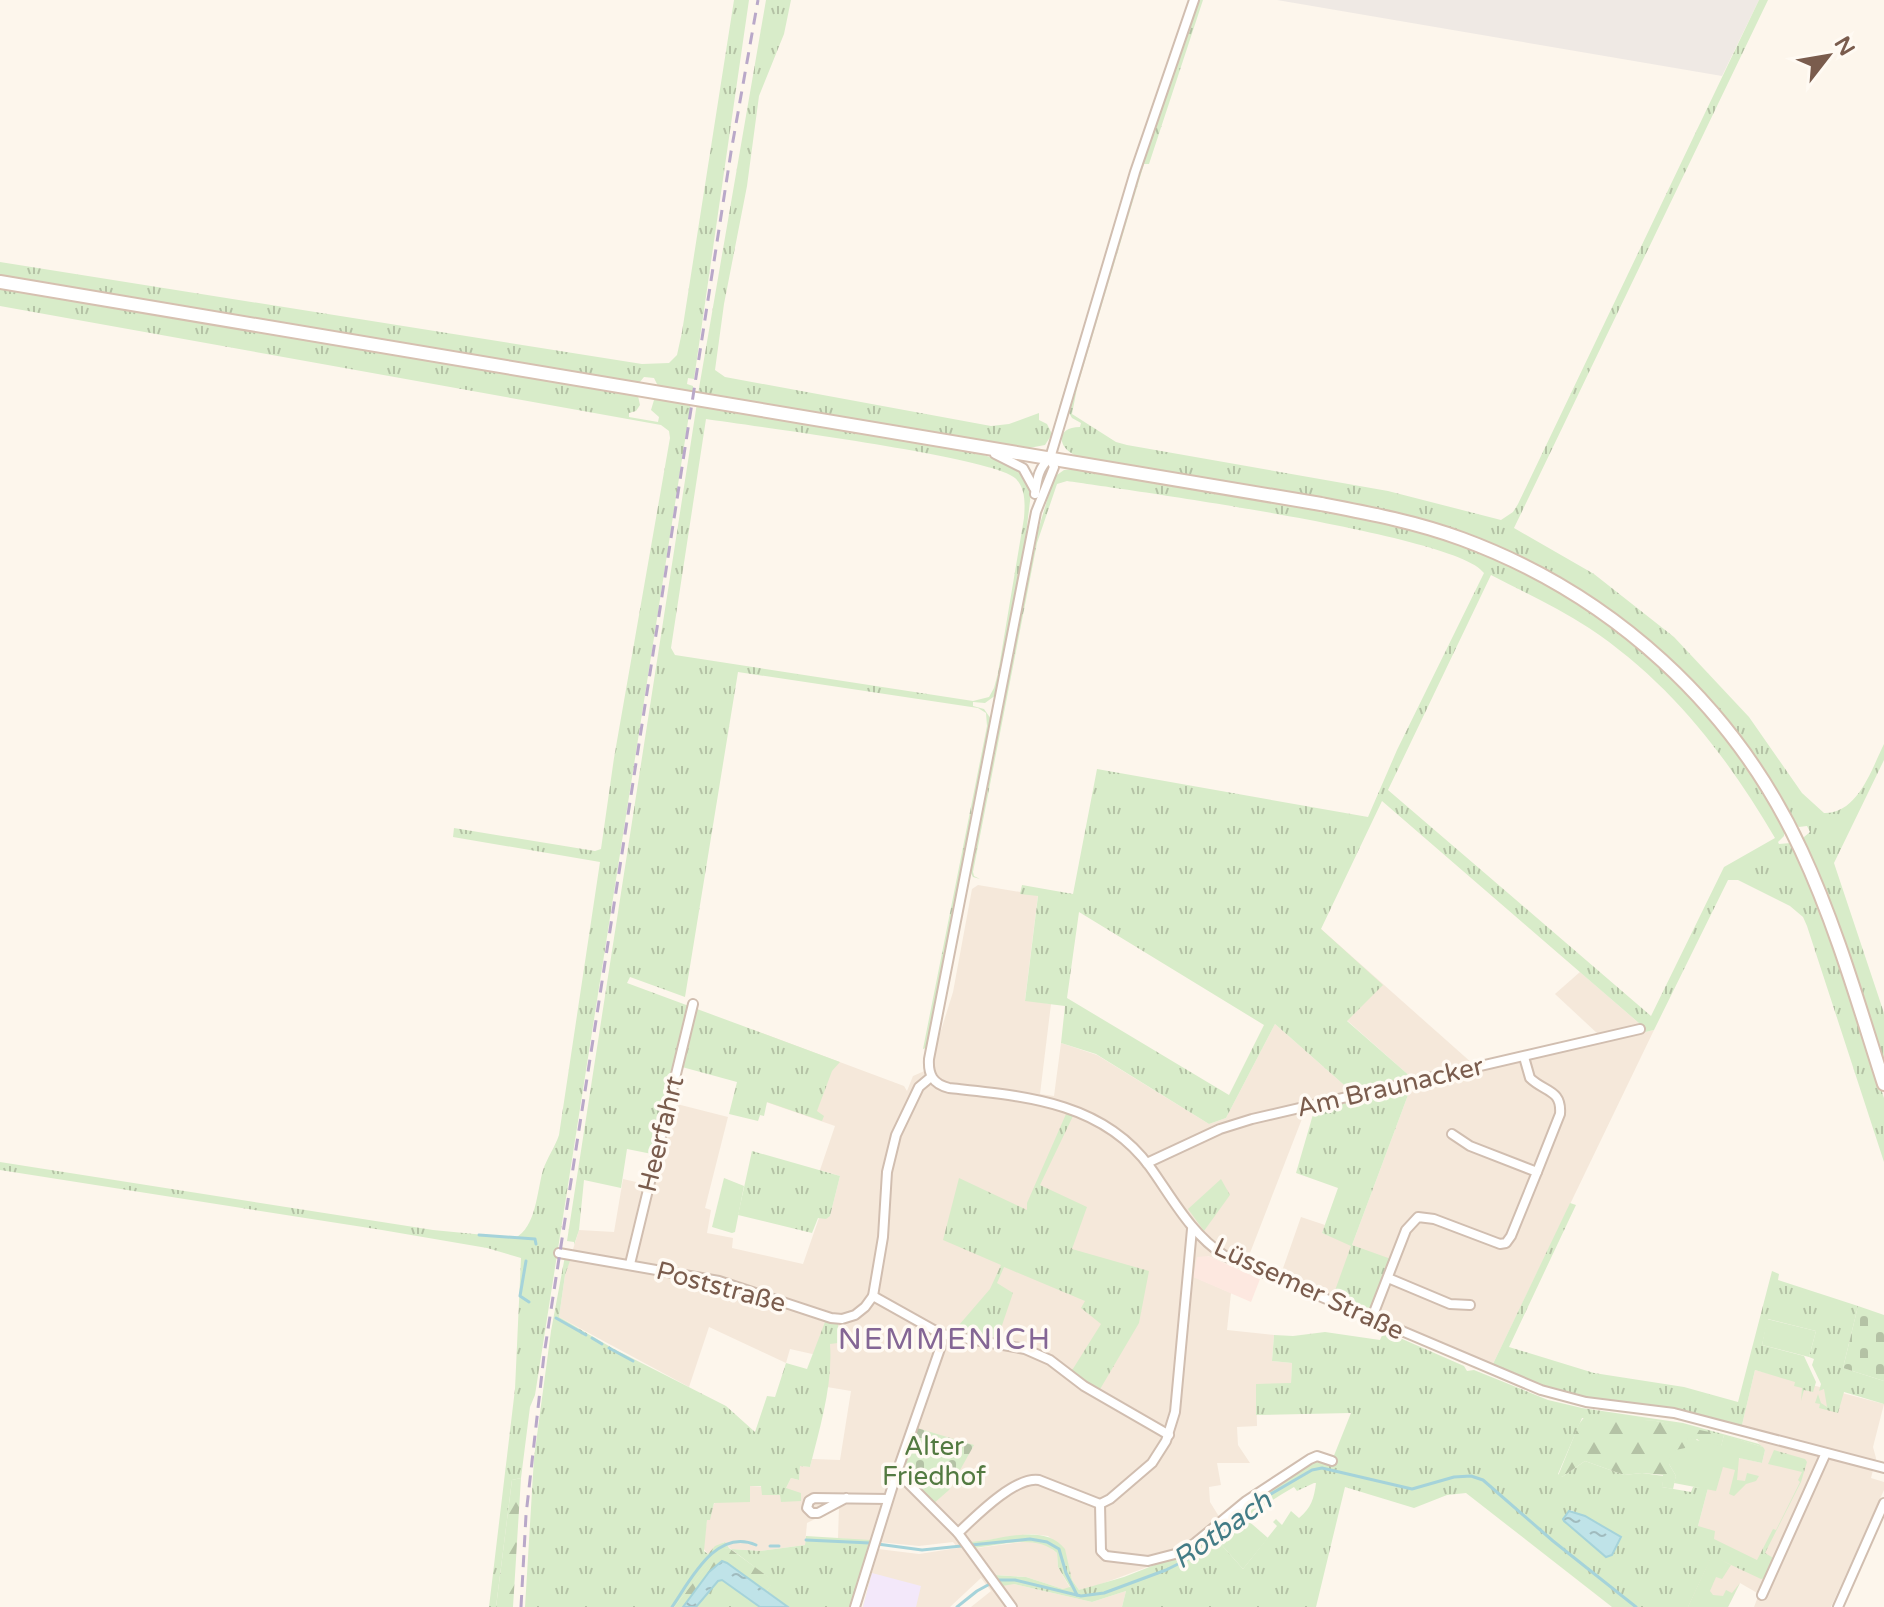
<svg xmlns="http://www.w3.org/2000/svg" width="1884" height="1607" font-family="'Varela Round',sans-serif">
<style>
.residential{fill:#f5e8da}
.commercial{fill:#fde8e0}
.industrial{fill:#efe9e4}
.education{fill:#f3e8fa}
.grass{fill:url(#grass-tufts);fill-rule:evenodd}
.forest{fill:url(#forest-firs)}
.cemetery{fill:url(#cemetery-stones)}
.garden{fill:#d8ecc9}
.water{fill:url(#water-ripples);stroke:#a5d3da;stroke-width:2}
.lines{fill:none;stroke-linecap:round;stroke-linejoin:round}
.stream{stroke:#a5d3da;stroke-width:3}
.street-casing{stroke:#d1beb0;stroke-width:12}
.secondary-casing{stroke:#d6c0b0;stroke-width:16}
.street{stroke:#fff;stroke-width:8}
.secondary{stroke:#fff;stroke-width:12}
.rail{stroke:#b9a8c9;stroke-width:3;stroke-dasharray:12 8;stroke-linecap:butt}
.labels{text-anchor:middle;dominant-baseline:central;stroke-width:7;stroke-linejoin:round;paint-order:stroke}
.street-label{font-size:26px;fill:#7a5c4d;stroke:#fffaf3}
.park-label{font-size:26px;fill:#537a41;stroke:#fffaf3}
.water-label{font-size:28px;font-style:italic;fill:#437c86;stroke:#fffaf3}
.quarter-label{font-size:30px;letter-spacing:2px;fill:#846695;stroke:#fffaf3}
</style>
<defs>
<pattern id="grass-tufts" width="24" height="20" patternUnits="userSpaceOnUse" patternTransform="scale(2)"><rect width="24" height="20" fill="#d8ecc9"/><path d="M3 7l-1-3M5 7V3M7 7l1-3M15 17l-1-3M17 17v-4M19 17l1-3" fill="none" stroke="#b4c2a5"/></pattern>
<pattern id="forest-firs" width="22" height="20" patternUnits="userSpaceOnUse" patternTransform="scale(2)"><rect width="22" height="20" fill="#d8ecc9"/><path d="M5 1l3.5 6h-7zM16 11l3.5 6h-7z" fill="#b4c2a5"/></pattern>
<pattern id="cemetery-stones" width="16" height="16" patternUnits="userSpaceOnUse" patternTransform="scale(2)"><rect width="16" height="16" fill="#d8ecc9"/><path d="M2 7V4a2 2 0 0 1 4 0v3zM10 15v-3a2 2 0 0 1 4 0v3z" fill="#b4c2a5"/></pattern>
<pattern id="water-ripples" width="26" height="14" patternUnits="userSpaceOnUse" patternTransform="scale(2)"><rect width="26" height="14" fill="#bfe3e8"/><path d="M2 4q2-2 4 0t4 0M15 11q2-2 4 0t4 0" fill="none" stroke="#a0bbbe"/></pattern>
</defs>
<rect width="100%" height="100%" fill="#fdf6ec"/>
<g class="residential">
<path d="M978,885l60,10 -13,105 26,4 -11,90 14,2 7,-53 36,12 112,69 17,-6 49,-94 77,68 -48,12 1,7 -62,160 -35,-15 -14,21 37,16 -4,37 47,5 -2,26 20,2 -1,21h-35l1,42 -20,1 1,18 12,18h-33l4,22 -12,2 1,15 13,21 -43,32 -95,35h-6l-7,-10 -8,-31 -16,-13 -17,-2 -44,6 -10,8 53,-7 17,4 10,8 1,14 12,21 -7,1 -37,-12 -29,-2 17,9 78,18 34,-11 -4,16h-151l20,-16 -10,-13 -31,29h-87l15,-58 41,5 39,-6 -5,-6 -34,4 -81,-8 1,-31 -32,16 -2,22 -45,6 -29,-2 -7,-7 -16,12 -5,-6 4,-28 8,-18h35v-16l36,2 5,-10 8,2 1,-14 10,1 2,-8 28,1 11,-69 -24,-4 3,-29 -40,-9 -4,14 -77,-36 -20,60 -130,-70 6,-42 14,-45 35,2 9,-53 22,5 20,-83 63,16 -23,91 6,2 -4,23 26,5 -1,10 71,16 16,-46 11,-2 10,-40 -20,-6 15,-44 -69,-24 -15,-73 153,57 3,5 6,-15 16,-7 24,-77 19,-103z"/>
<path d="M1321,929l152,135 -61,14 -114,-101z"/>
<path d="M1580,972l61,53 -43,9 -43,-40z"/>
<path d="M1654,1030l-161,334 -212,-90 20,-57 24,8 -3,8 30,12 59,-158z"/>
<path d="M1755,1370l129,34 -11,43 3,11 -5,20 13,4v8l-53,117h-77l5,-13 -19,-11 -12,24h-40l10,-81 10,-38 15,-21 17,-9 22,5 3,-13 -23,-25z"/>
</g>
<path class="commercial" d="M1208,1256l52,23 -9,23 -58,-25 4,-20z"/>
<path class="industrial" d="M1277,0h482l-37,76z"/>
<path class="education" d="M872,1573l49,13 -5,21h-53z"/>
<g class="grass">
<path d="M734,0h15l-55,379 -6,-1 -1,6 6,2v7l-34,-5 -5,-10 -10,-1 -5,6h-8l-631,-106v-15l642,102 27,-1 8,-8 5,-23z"/>
<path d="M766,0h25l-7,34 -25,62 -12,90 -23,118 -9,66 10,7 266,49 18,-2 30,-11v7l8,4 5,10 -7,11 -16,3 -51,-7 -280,-47z"/>
<path d="M1190,0h13l-54,164h-5l-67,224 -5,26 44,28 11,3 261,46 113,29 12,-8 5,-8 241,-504h9l-254,528 80,46 80,63 75,80 53,76 22,20c34,1 48,-45 60,-69v16l-50,103 50,150v57l-81,-228 1,-5 6,-5 -3,-6 -8,1 -7,-6 -13,-23 -146,-168 -177,-97 -379,-77c-20,-8 -22,-29 3,-29l1,-4 -9,-5 -4,-7 -9,-4 75,-242z"/>
<path d="M0,286l634,107 4,3 2,9 -4,6 -7,2v4l29,5 1,-5 -8,-7 3,-10 4,-2 33,4 -156,993 -5,12 -9,71 -9,2 -16,127h-7l26,-218 6,-131 -34,-10 -105,-18 -382,-60v-8l433,68 82,8c21,-10 22,-47 28,-68 4,-12 12,-23 16,-35l41,-273 -147,-25 1,-9 141,23 6,-2 13,-91 56,-320 -1,-7 -8,-6 -661,-119z"/>
<path d="M697,403l279,49 43,16 12,25 -7,58 -28,144 -11,8 -12,-1v4l11,3 7,10 -65,329 -3,1 64,-323 -1,-13 -8,-5 -240,-36 -53,325 -55,-20 -3,6 213,79 -8,9 -15,40 7,5 -2,5 -55,-19 -3,14 -4,-1 -2,6 -29,-7 8,-32 -55,-15 -9,36 -8,-1 -13,52 -25,-5 -6,39 -37,-8 -5,50 -5,15v-3l-7,-1zM706,419c46,7 287,38 309,59 11,10 10,26 9,40l-26,155 -4,15 -5,9 -16,4 -298,-46 -4,-7z"/>
<path d="M1076,469c74,10 148,23 222,36 75,14 153,27 221,63 55,29 108,65 154,108 46,43 79,97 111,151v9l-6,6 1,2 12,-1 4,4 35,86 54,165v64l-77,-236 -4,-9 -13,-11 -52,-26h-10l-74,150 -13,3 -1,-9 -258,-223 -61,128 62,56 -36,36 65,57 -60,14 -77,-68 -49,94 -17,6 -113,-70 -35,-11 4,-37 -40,-5 13,-105 -18,-2 2,-9 51,9 24,-125 271,48 29,-67 87,-177c-25,-38 -356,-83 -417,-92l-10,3 -20,59 -64,329 1,4 6,3 -7,-2 -3,-6 64,-327 20,-67 10,-7zM1491,575c33,17 67,33 98,53 81,54 138,128 186,210l-51,29 -73,149 -263,-226zM1079,912l185,113 -35,70 -162,-97z"/>
<path d="M1408,1085l3,2 -59,158 39,14 -21,53 -37,-16 18,-50 -29,-13 16,-45 -42,-15 18,-62 3,-4z"/>
<path d="M1066,1114l7,2 -33,69 47,22 -15,42 77,22 -10,52 -40,68 -28,-19 30,-48 -20,-16 4,-7 -81,-34 -7,16 16,10 -16,47 -44,-8 37,-43 11,-24 -58,-25 16,-62 68,32v-7z"/>
<path d="M752,1151l88,25 -10,40 -4,3 -8,-1 -6,15 -74,-18z"/>
<path d="M1221,1179l9,16 -26,36 -16,-22z"/>
<path d="M1570,1203l6,2 -67,142 85,26 90,14 54,15 34,-131 7,3 -1,6 80,26 -15,62 41,13v23l-40,-12 -6,21 -19,-5 1,-4 -5,-1 3,-9 3,9 6,4 -3,-18 -5,2 2,-7 -9,-19 2,-6 -5,-2 7,-26 -48,-12 -6,26 42,11 12,26 -3,10 -9,-2 -3,11 1,-13 -8,-2 1,-4 -40,-12 -13,55 2,3 -81,-20 -87,-12 -45,-14 -38,-18z"/>
<path d="M565,1256l6,2 -6,17 -6,42 55,32 112,57 29,26 12,-36 8,1 11,-34 21,6 18,-47 13,2v19l-8,1c3,41 -10,83 -20,123l-10,-1 -1,14 -8,-2 -5,10 15,5v8l-20,1 -1,-7h-18l-1,-9h-11v16l-36,1 -4,17h-3l-3,31 4,3 7,-8 10,-4 4,6 -9,2 -46,57h-149l9,-149 17,-127z"/>
<path d="M1384,1331l80,35 3,5 7,-1 74,30 34,8 101,15 76,21 4,3 -41,-12 -1,2 -65,-16 -74,-3 -24,56 4,3 23,-16 39,14 18,-2 22,3 -2,11 29,5 2,-5 15,1 -10,38 17,5 -1,8 43,21 16,-31 3,1 24,-48 -2,-2 4,-8 -34,-8 6,-14 31,9 2,3 -6,20 -36,71 10,6 -9,19 -5,1 -49,-23 -24,51h-76l-146,-114 -19,2 -33,13 -69,-21 -29,120h-194l4,-16 -34,11 -78,-18 -12,2 -8,-11 32,2 37,12 7,-2 -12,-20 -1,-14c-22,-20 -58,-7 -85,-5l-4,-6c29,0 75,-21 97,7l7,31 7,10 45,-13 56,-22 62,-55 73,-49 18,7 18,-45 -95,2v-31l35,-1 1,-20 -20,-2 2,-26 19,1 32,-4 55,8zM1314,1483h2c-2,16 -5,25 -17,35l-8,-7 -9,14 -6,-6 -3,3 4,4 -34,43 -24,-27c24,-22 47,-39 75,-55l3,4zM1571,1510l49,26v4l-10,16 -4,1 -42,-36 -1,-2z"/>
<path d="M806,1536l65,4 -20,67h-63l-21,-16 6,-10 -42,-32 29,2 45,-6z"/>
<path d="M722,1580l38,27h-64l22,-26z"/>
</g>
<g class="forest">
<path d="M1586,1415l70,6 68,14 -3,12 -19,-4 -5,-4 -28,25 7,12 -3,13 -11,-2 1,-12 -21,-2 -18,2 -39,-14 -23,16 -4,-1 21,-52z"/>
<path d="M521,1478l-8,129h-17l16,-127z"/>
<path d="M729,1548l45,33 -7,10 -45,-30 -13,11 -26,35h-9l46,-58z"/>
</g>
<g class="cemetery">
<path d="M1858,1306l26,9v66l-41,-13z"/>
<path d="M917,1428l57,17 -25,45 -16,14 -30,-34z"/>
</g>
<g class="garden">
<path d="M724,1178l20,8 -9,46 -3,1 -20,-6z"/>
<path d="M1767,1319l49,12 -7,26 -47,-12z"/>
<path d="M1724,1435l39,12 2,3 -3,13 -23,-5 -2,22 8,1 2,-8 12,3 -3,5 -10,3 -12,12 -5,-2 6,-24 -12,-3 -7,24 -42,-8 2,-7 -7,-12 2,-13 14,-3 3,-10 33,8z"/>
<path d="M1245,1518l23,20 -25,31 -24,-27z"/>
<path d="M1712,1555l19,10 -9,14 -6,-2 -6,14 3,4 10,1 3,-6 6,3 8,-10 -12,24h-40z"/>
</g>
<g class="water">
<path d="M1569,1511l16,5 36,21 -9,18 -6,2 -42,-36 -1,-2z"/>
<path d="M722,1561l5,2 61,44h-28l-38,-27 -4,1 -22,26h-13l26,-35z"/>
</g>
<g class="lines">
<g class="stream">
<path d="M479,1235l56,4 1,5"/>
<path d="M526,1261l-6,35 9,6"/>
<path d="M556,1318l30,17"/>
<path d="M592,1338l10,6"/>
<path d="M609,1348l24,13"/>
<path d="M806,1540l64,3 52,7 108,-11 17,3 12,7 7,24 11,22"/>
<path d="M770,1546h9"/>
<path d="M672,1607c18,-26 44,-80 84,-62"/>
<path d="M957,1607l20,-16 20,-11h18l66,16 23,-3 62,-23 32,-16 54,-49 60,-35 10,-2 90,21 42,-12 17,-1 12,4 70,61 83,66"/>
</g>
<defs>
<g id="street">
<path d="M995,454l28,14 11,20"/>
<path d="M1050,458l4,9 -18,45 -107,547c-1,16 4,25 20,29 74,8 153,13 201,79 23,32 40,66 75,89l316,134 45,12 88,11 210,55"/>
<path d="M1035,494c2,-14 3,-26 15,-36l85,-286 59,-172"/>
<path d="M1524,1057l6,21c14,14 32,11 30,36l-23,58"/>
<path d="M1147,1163l73,-34 32,-10 388,-90"/>
<path d="M559,1253l160,28 112,37 11,1 13,-4 10,-8 8,-11 10,-59 4,-65 9,-37 23,-48 12,-10"/>
<path d="M630,1264l63,-260"/>
<path d="M1388,1278l62,26 20,1"/>
<path d="M1371,1320l35,-90 12,-13 16,2 66,25 6,-1 5,-7 26,-64 -67,-26 -18,-12"/>
<path d="M941,1334l84,15 25,11 34,26 85,49"/>
<path d="M897,1472l61,61 54,74"/>
<path d="M846,1498l-28,15h-6l-5,-5 2,-7 5,-3 74,1"/>
<path d="M1100,1504l1,47 5,5 42,5 31,-8 16,-10 51,-42 64,-42 7,-3 15,5"/>
<path d="M1100,1504l10,-5 42,-36 14,-22 9,-29 17,-183"/>
<path d="M958,1533c17,-16 57,-57 81,-53l61,24"/>
<path d="M1762,1595l63,-140"/>
<path d="M855,1607l42,-135 45,-129 -1,-9 -68,-38"/>
<path d="M1838,1607l46,-104"/>
</g>
<path id="secondary" d="M0,282l1321,222c47,9 95,18 141,35 149,55 272,166 339,311 35,75 58,156 83,234"/>
</defs>
<use href="#street" class="street-casing"/>
<use href="#secondary" class="secondary-casing"/>
<use href="#street" class="street"/>
<use href="#secondary" class="secondary"/>
<path class="rail" d="M521,1607l5,-92 18,-160 187,-1203 27,-152"/>
</g>
<g class="labels">
<g class="street-label">
<text transform="translate(1390 1087) rotate(-13)">Am Braunacker</text>
<text transform="translate(661 1134) rotate(-76)">Heerfahrt</text>
<text transform="translate(721 1287) rotate(15)">Poststraße</text>
<text transform="translate(1309 1289) rotate(25)">Lüssemer Straße</text>
</g>
<g class="park-label">
<text x="934" y="1446">Alter<tspan x="934" dy="30">Friedhof</tspan></text>
</g>
<g class="water-label">
<text transform="translate(1222 1530) rotate(-35)">Rotbach</text>
</g>
<g class="quarter-label">
<text x="945" y="1339">NEMMENICH</text>
</g>
</g>
<g transform="translate(1828 56) rotate(59)" stroke="#fffaf3" stroke-width="6" paint-order="stroke">
<path d="M0-6L14 30L0 20L-14 30Z" fill="#7a5c4d"/>
<text y="-12" font-size="22" font-weight="bold" text-anchor="middle" fill="#7a5c4d">N</text>
</g>
</svg>
